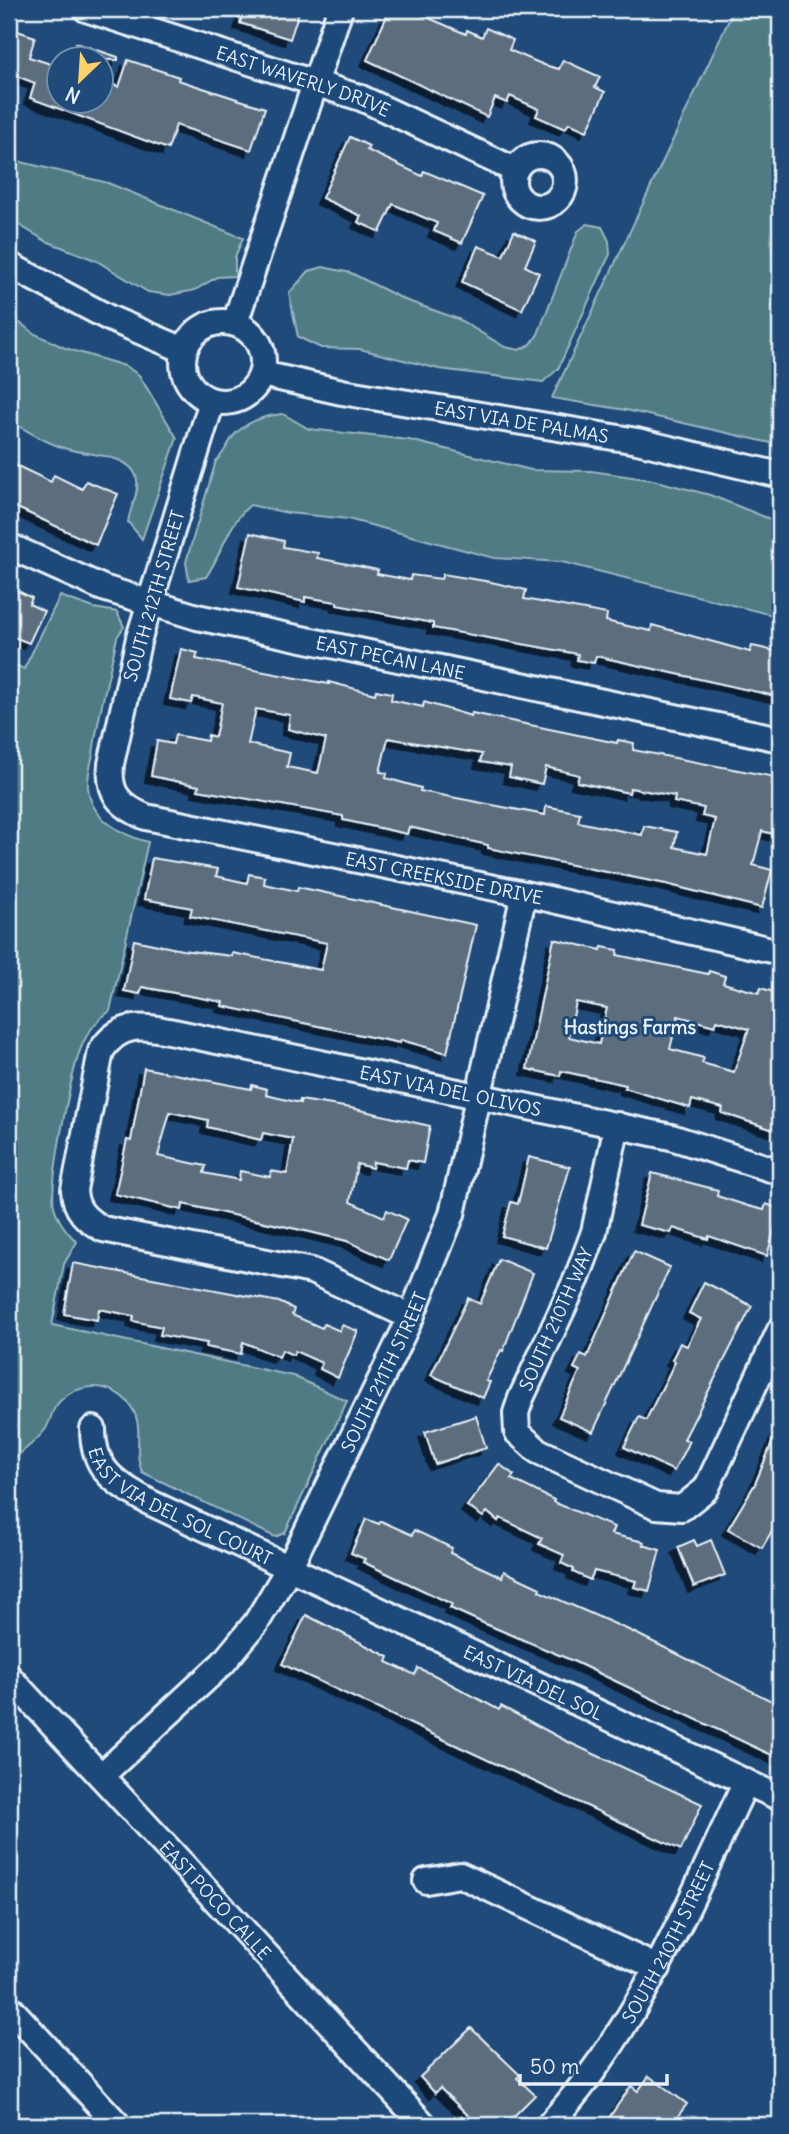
<svg xmlns="http://www.w3.org/2000/svg" width="789" height="2134" font-family="Delius,sans-serif">
<style>
.green{fill:#4f7b84;stroke:#9cb6be;stroke-width:2}
.building{fill:#5c6e7d;stroke:#e8f1f8;stroke-width:2;fill-rule:evenodd;filter:url(#shadow)}
.lines{fill:none;stroke-linecap:round;stroke-linejoin:round}
.minor-casing{stroke:#e8f1f8;stroke-width:30}
.minor{stroke:#1f4a7a;stroke-width:24}
.labels{text-anchor:middle;dominant-baseline:central;stroke-width:6;stroke-linejoin:round;paint-order:stroke}
.street-label{font-size:18px;fill:#e8f1f8;stroke:#1f4a7a}
.neighbourhood-label{font-size:19px;font-weight:bold;fill:#e8f1f8;stroke:#1f4a7a}
</style>
<defs>
<filter id="shadow"><feDropShadow dx="-6" dy="6" stdDeviation="0" flood-color="#0009"/></filter>
</defs>
<rect width="100%" height="100%" fill="#1f4a7a"/>
<filter id="ink" filterUnits="userSpaceOnUse"><feTurbulence type="fractalNoise" baseFrequency=".0143" numOctaves="2"/><feDisplacementMap in="SourceGraphic" scale="14" xChannelSelector="R" yChannelSelector="G"/><feConvolveMatrix kernelMatrix="1 2 1 2 8 2 1 2 1" color-interpolation-filters="sRGB"/></filter>
<g filter="url(#ink)">
<g class="green">
<path d="M734,9h46v436l-154,-35 -74,-12z"/>
<path d="M9,159l99,24 135,55 -8,19v19l-18,1 -22,13 -25,5 -22,-3 -53,-32 -49,-19 -37,-22z"/>
<path d="M587,224l15,3 7,14 1,13 -52,115 -15,13 -104,-13 -79,-20 -39,-1 -23,-11 -9,-44 20,-22 14,-4 28,6 54,27 53,19 47,28 14,3 12,-6 7,-10 40,-103z"/>
<path d="M9,315l26,19 30,14 60,18 14,9 38,63 -35,101 -14,-17c2,-15 11,-27 9,-42 -4,-27 -51,-25 -70,-31 -21,-6 -40,-18 -58,-29z"/>
<path d="M283,414l26,15 100,11 122,30 60,1 62,9 57,15 70,28v94l-218,-55 -68,-4 -146,-39 -60,-6 -38,-8c-23,20 -27,47 -44,72l-17,3 -3,-18 30,-101c10,-9 12,-20 20,-28 13,-12 30,-18 47,-19z"/>
<path d="M60,596l34,12 23,4 7,15 -7,10c-8,39 -19,78 -24,117 -2,10 -6,22 -5,33 2,31 33,48 60,55l-38,169c-12,8 -21,19 -27,32 -11,23 -34,141 -29,163 4,15 12,25 23,36l-13,22 -12,61 241,51 54,25 -62,132 -10,4 -133,-65c-9,-21 2,-43 -9,-62 -16,-30 -58,-30 -77,-4 -5,7 -6,17 -11,24 -10,13 -25,23 -36,33v-801l15,7z"/>
</g>
<g class="building">
<path d="M244,9h56l-10,30 -50,-16z"/>
<path d="M390,9h18l58,25 1,-4 15,7 4,-9 27,12 -4,10 35,15 15,4 4,-9 37,17 -5,10 10,5 -18,39 -18,-8 -4,6 -29,-13 3,-7 -29,-13 -3,7 -12,-5 -8,19 -120,-57z"/>
<path d="M9,28l26,9 -6,20 31,10v35h42v-21l17,6 9,-27 51,17 -1,3 87,28 -14,42 -75,-25 -8,24 -138,-51 5,-15 -26,-10z"/>
<path d="M76,43l42,14v3h-47z"/>
<path d="M350,137l19,9 -2,4 55,26 2,-5 59,25 -21,47 -28,-12 3,-8 -44,-19 -13,28 -22,-10 3,-6 -39,-18z"/>
<path d="M514,231l22,10 -11,25 14,7 -17,37 -60,-28 16,-36 25,10z"/>
<path d="M9,462l42,20 3,-7 28,14 4,-8 32,13 -22,51 -87,-41z"/>
<path d="M250,533l34,8 -1,6 35,6 -1,5 61,12 -1,4 33,6 1,-5 30,4 2,-5 48,8 35,8 -2,9 83,15 -1,7 12,3 33,7 1,-6 98,27 2,-6 28,6v45l-184,-41 -2,7 -17,-3 1,-6 -145,-26v-5l-96,-18v-3l-32,-5v5l-67,-15z"/>
<path d="M16,590l16,8 -3,6 15,7 -15,32 -20,-8v-29z"/>
<path d="M181,649l17,4 -2,6 133,25v-2l46,12 1,-4 16,3 -1,7 32,7 1,-5 47,14 1,-3 145,30 1,-3 16,3 -1,7 147,28v58l-18,-5 -9,34 19,5 -10,38 -96,-24 -178,-36v-3l-79,-18 -2,7 -64,-14v-4l-145,-26 1,-4 -48,-10 6,-35 16,3 2,-9 32,6 1,-6 7,2 7,-34 -29,-6 -2,6 -21,-4zM256,709l34,6 -2,14 38,10 -8,34 -31,-6 3,-14 -42,-9zM388,738l94,16 -2,8 31,5 -2,10 33,7 4,-17 33,8 -2,7 52,11 1,-5 45,8 -1,6 30,6 -2,8 13,3 -8,35 -33,-7 3,-15 -33,-6 -2,9 -64,-13 2,-9 -34,-7 -1,9 -125,-24 1,-3 -35,-10 1,-5 -7,-1z"/>
<path d="M152,858l66,11 -2,7 31,7 2,-9 16,3 -1,7 33,7 1,-4 178,38 -29,128 -46,-13 -1,3 -178,-37 1,-4 -81,-15 -2,7 -16,-3 10,-51 48,10 50,6v-3l89,17 6,-27 -137,-27 2,-8 -48,-9z"/>
<path d="M554,939l47,11 1,-3 16,3 -1,5 91,19 1,-3 16,5 -2,7 36,10 2,-5 19,6v138l-58,-19 1,-5 -31,-8 -2,8 -65,-20 1,-3 -65,-14 -1,5 -33,-7zM576,1002l31,6 -8,36 -30,-7zM678,1016l37,10 2,-6 32,9 -15,43 -32,-9 2,-5 -34,-9z"/>
<path d="M144,1068l107,21 1,-4 15,4 -1,6 34,8v-3l51,8 79,18 -7,37 -15,-3 -2,8 -33,-6 -1,6 -15,-4 -7,38 34,15 3,-7 20,9 -18,41 -42,-19 -37,-9 -127,-28 -1,6 -67,-16 12,-54 4,1zM170,1112l38,8 -1,7 54,13 2,-7 30,6 -6,35 -16,-3 -1,6 -30,-6 -1,9 -35,-7 2,-7 -48,-10z"/>
<path d="M529,1157l41,10 -24,81 -44,-12 9,-34 7,2z"/>
<path d="M652,1173l66,17 -1,6 31,10 16,4 2,-6 14,5 -13,47 -58,-20 -1,3 -35,-11 -2,5 -32,-8z"/>
<path d="M634,1251l36,16 -77,165 -34,-15 21,-46 -6,-3 7,-14 6,3z"/>
<path d="M499,1259l34,14 -30,78 -2,-1 -15,31 4,1 -7,16 -52,-23 37,-77 12,6z"/>
<path d="M73,1263l206,39 15,7 -2,6 30,13 2,-4 16,7 2,-6 16,6 -20,47 -18,-9 2,-6 -27,-12 -2,4 -11,-5 -3,7 -36,-15 -2,12 -35,-7 1,-4 -47,-8 2,-8 -29,-6 1,-5 -35,-7 -2,11 -33,-6z"/>
<path d="M704,1282l48,24 -68,133 5,2 -15,30 -50,-24 15,-30 7,3 29,-58 -3,-2 8,-17 7,3 14,-27 -12,-6z"/>
<path d="M476,1416l10,32 -51,16 -10,-32z"/>
<path d="M780,1424v93l-18,31 -34,-19 27,-45z"/>
<path d="M499,1464l15,11 -3,4 43,21 -1,2 61,25 -3,7 33,8 -1,3 17,5 -11,41 -15,-4 2,-6 -42,-10 -4,9 -17,-8 1,-3 -13,-6 3,-8 -25,-11 3,-6 -42,-20 -2,3 -11,-9 -4,5 -16,-11z"/>
<path d="M366,1519l13,5 2,-3 31,14 2,-5 38,18 -2,5 52,24 2,-6 36,17 -1,3 92,40 149,74v54l-209,-99 -90,-38 -31,-14 2,-4 -89,-42 2,-3 -14,-6z"/>
<path d="M694,1540l3,6 14,-6 14,35 -31,12 -16,-40z"/>
<path d="M306,1615l83,42 -2,5 28,13 3,-7 16,7 65,35 2,-4 67,36 134,62 -21,46 -399,-186z"/>
<path d="M471,2028l49,47 -3,3 18,17 -30,30h-27l-38,-37 -5,5 -15,-16z"/>
<path d="M649,2076l38,28 -16,21h-67l27,-39 7,5z"/>
</g>
<g class="lines">
<defs>
<g id="minor">
<path id="s1" d="M86,9l275,89 154,72"/>
<circle cx="539" cy="181" r="26"/>
<path d="M9,265l100,53 75,32"/>
<circle cx="223" cy="362" r="40"/>
<path d="M235,323l105,-314"/>
<path id="s2" d="M262,374l80,18 295,49 143,34"/>
<path id="s3" d="M212,401l-73,237 -28,126c-3,30 9,42 35,53l398,81 236,54"/>
<path id="s4" d="M9,546l94,42 94,29 583,122"/>
<path d="M617,1125l-23,107 -17,46 -56,120 -5,15 1,19 21,19 118,55 26,2 24,-19 74,-159"/>
<path id="s5" d="M411,1317l-99,-46 -209,-42c-17,-9 -28,-19 -29,-39l27,-139c19,-30 42,-25 73,-19l497,105 109,35"/>
<path id="s6" d="M93,1429c0,42 22,53 56,73l631,296"/>
<path id="s7" d="M9,1677l415,448"/>
<path id="s8" d="M101,1776l122,-113 33,-40 33,-55 122,-251 41,-103 72,-320"/>
<path d="M426,1881l34,-6 198,93"/>
<path d="M9,2007l109,118"/>
<path id="s9" d="M549,2125c91,-99 140,-223 197,-343"/>
</g>
</defs>
<use href="#minor" class="minor-casing"/>
<use href="#minor" class="minor"/>
</g>
</g>
<g class="labels">
<g class="street-label">
<text stroke="none"><textPath href="#s1" startOffset="229">EAST WAVERLY DRIVE</textPath></text>
<text stroke="none"><textPath href="#s2" startOffset="264">EAST VIA DE PALMAS</textPath></text>
<text transform="translate(154 596) rotate(-74)">SOUTH 212TH STREET</text>
<text stroke="none"><textPath href="#s4" startOffset="399">EAST PECAN LANE</textPath></text>
<text stroke="none"><textPath href="#s3" startOffset="751">EAST CREEKSIDE DRIVE</textPath></text>
<text stroke="none"><textPath href="#s5" startOffset="880">EAST VIA DEL OLIVOS</textPath></text>
<text transform="translate(556 1319) rotate(-66)">SOUTH 210TH WAY</text>
<text stroke="none"><textPath href="#s8" startOffset="500">SOUTH 211TH STREET</textPath></text>
<text stroke="none"><textPath href="#s6" startOffset="126">EAST VIA DEL SOL COURT</textPath></text>
<text stroke="none"><textPath href="#s6" startOffset="523">EAST VIA DEL SOL</textPath></text>
<text stroke="none"><textPath href="#s7" startOffset="304">EAST POCO CALLE</textPath></text>
<text stroke="none"><textPath href="#s9" startOffset="219">SOUTH 210TH STREET</textPath></text>
</g>
<g class="neighbourhood-label">
<text x="630" y="1027">Hastings Farms</text>
</g>
</g>
<rect width="789" height="2134" fill="none" stroke="#1f4a7a" stroke-width="35"/>
<rect x="18" y="18" width="754" height="2099" fill="none" stroke="#e8f1f8" stroke-width="2.5" filter="url(#ink)"/>
<g transform="translate(80 80) rotate(205)"><circle r="33" fill="#1f4a7a" stroke="#6f8dac" stroke-width="2"/>
<path d="M0-5L12 26L0 18L-12 26Z" fill="#ffd166"/>
<text y="-10" font-size="19" font-weight="bold" text-anchor="middle" fill="#e8f1f8">N</text>
</g>
<path d="M520 2074v10h147v-10" fill="none" stroke="#e8f1f8" stroke-width="3.5"/>
<text x="530" y="2074" font-size="21" fill="#e8f1f8" stroke="#1f4a7a" stroke-width="5" paint-order="stroke">50 m</text>
</svg>
